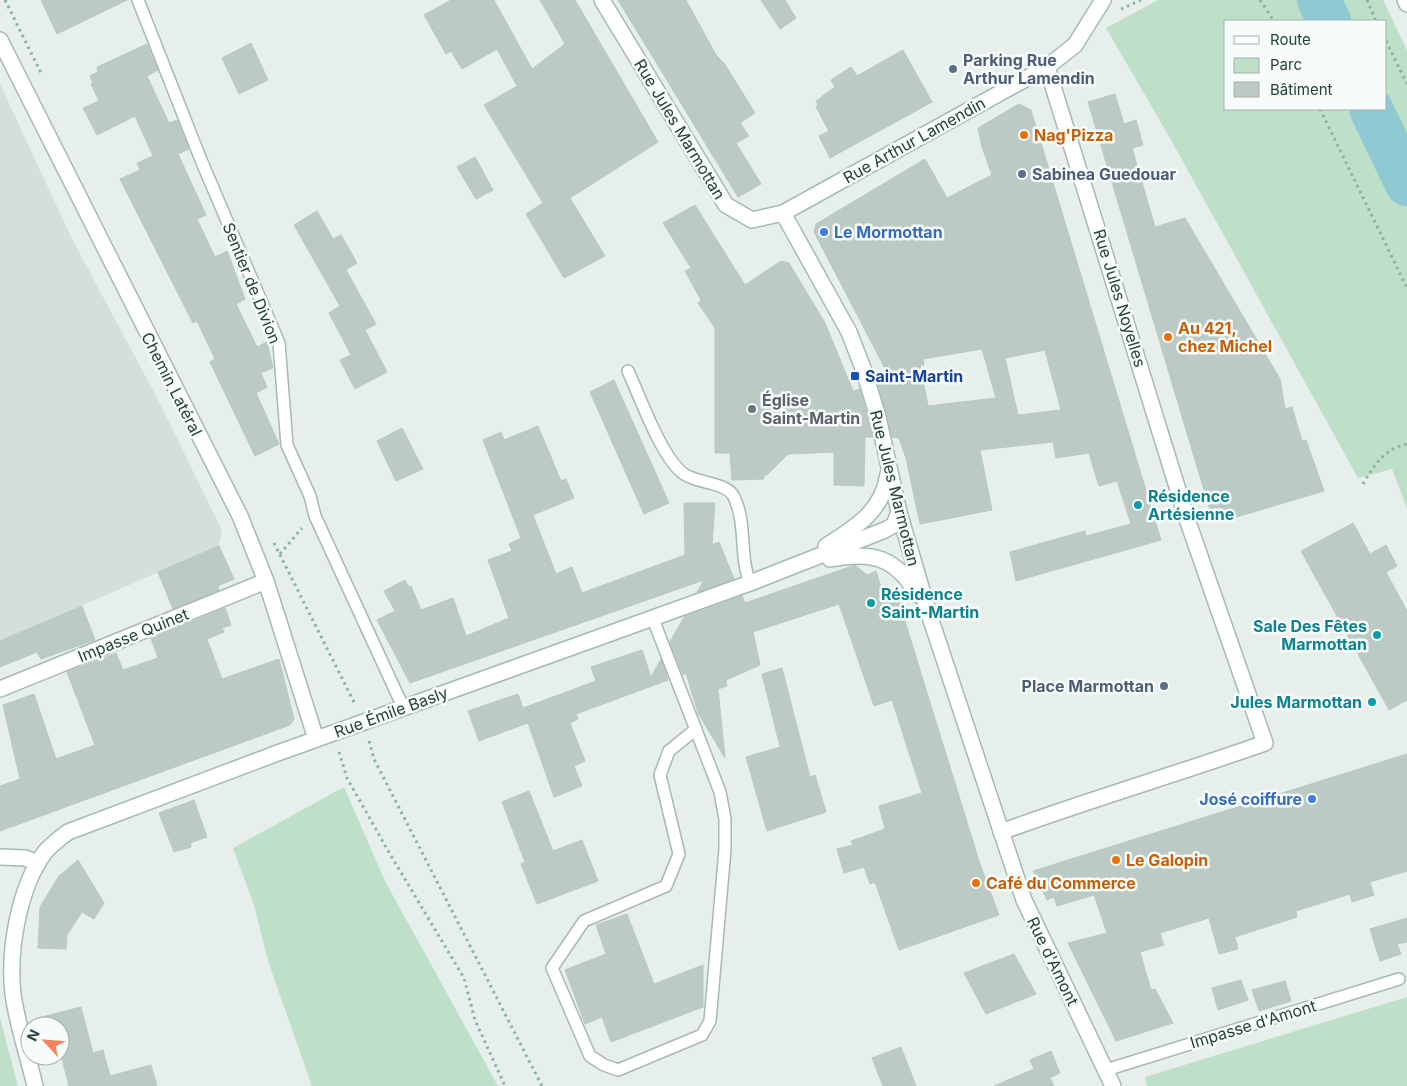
<svg xmlns="http://www.w3.org/2000/svg" width="1407" height="1086" font-family="Inter,sans-serif">
	<rect width="100%" height="100%" fill="#e6efeb"/>
	<path fill="#d4dfda" d="M 0,84 L 71,237 L 156,396 L 222,530 L 219,546 L 0,641 Z"/>
	<path fill="#bfe0c8" fill-rule="evenodd" d="M 1158,0 L 1383,0 L 1407,50 L 1407,509 L 1392,469 L 1358,478 L 1171,140 L 1106,28 ZM 1386,21 L 1386,109 L 1226,109 L 1226,21 Z
		M 344,787 L 385,881 L 498,1086 L 312,1086 L 269,964 L 254,905 L 233,848 Z
		M 1407,997 L 1407,1086 L 1147,1086 L 1145,1077 Z
		M 0,1018 L 18,1086 L 0,1086 Z"/>
	<g fill="none" stroke-linecap="round" stroke-linejoin="round">
		<path stroke="#8ec9d4" stroke-width="44" d="M 1319,0 L 1329,21
			M 1371,109 L 1407,184"/>
	</g>
	<path fill="#bbcac4" stroke="#b8c9c2" fill-rule="evenodd" d="M 41,0 L 127,0 L 57,34 Z
		M 451,0 L 494,0 L 532,69 L 565,44 L 540,0 L 575,0 L 658,142 L 570,198 L 605,256 L 564,278 L 526,214 L 543,203 L 484,105 L 517,86 L 497,49 L 462,69 L 451,51 L 446,54 L 424,15 Z
		M 618,0 L 686,0 L 716,55 L 724,63 L 755,113 L 740,123 L 749,136 L 736,143 L 761,184 L 738,197 Z
		M 761,0 L 785,0 L 796,18 L 780,29 Z
		M 251,43 L 268,80 L 239,94 L 222,58 Z
		M 147,44 L 158,70 L 147,76 L 169,123 L 177,120 L 189,149 L 178,154 L 206,215 L 197,219 L 215,257 L 227,251 L 245,299 L 236,304 L 257,347 L 267,342 L 273,368 L 261,373 L 267,387 L 256,393 L 279,444 L 255,456 L 210,362 L 215,359 L 197,321 L 193,323 L 120,179 L 140,170 L 137,163 L 153,156 L 135,116 L 97,135 L 83,108 L 99,101 L 91,84 L 93,83 L 90,76 L 98,72 L 97,67 Z
		M 903,50 L 932,102 L 830,158 L 819,136 L 829,131 L 816,107 L 818,105 L 816,101 L 835,87 L 831,80 L 851,67 L 857,76 Z
		M 1115,94 L 1124,124 L 1136,120 L 1143,145 L 1132,148 L 1155,227 L 1185,218 L 1280,379 L 1285,409 L 1292,407 L 1302,441 L 1306,440 L 1324,491 L 1220,522 L 1213,520 L 1088,102 Z
		M 1019,104 L 1031,110 L 1161,540 L 1016,581 L 1010,552 L 1085,531 L 1086,536 L 1131,524 L 1117,481 L 1099,486 L 1089,453 L 1056,458 L 1053,442 L 980,450 L 992,510 L 920,524 L 906,458 L 899,438 L 892,437 L 878,384 L 891,380 L 814,232 L 816,224 L 925,159 L 947,198 L 992,175 L 982,147 L 978,128 ZM 982,349 L 996,398 L 928,406 L 920,365 L 924,365 L 923,359 ZM 1045,350 L 1061,410 L 1018,415 L 1005,358 Z
		M 475,157 L 493,190 L 476,199 L 457,167 Z
		M 695,205 L 745,285 L 781,261 L 789,263 L 825,323 L 853,391 L 860,389 L 873,437 L 865,437 L 864,486 L 834,485 L 834,452 L 788,454 L 767,475 L 764,475 L 764,479 L 732,480 L 730,453 L 715,453 L 715,328 L 698,303 L 701,300 L 685,271 L 691,268 L 663,223 Z
		M 317,211 L 333,239 L 341,235 L 357,263 L 346,270 L 376,324 L 365,330 L 387,372 L 355,389 L 340,360 L 351,355 L 329,313 L 340,306 L 294,225 Z
		M 614,380 L 669,503 L 644,514 L 590,392 Z
		M 538,426 L 561,481 L 566,479 L 574,498 L 533,515 L 556,574 L 572,567 L 582,593 L 685,555 L 684,503 L 715,503 L 712,545 L 719,542 L 734,579 L 697,592 L 704,580 L 410,683 L 377,620 L 395,611 L 384,591 L 405,580 L 409,587 L 411,586 L 421,610 L 453,598 L 466,636 L 509,618 L 488,560 L 512,551 L 509,544 L 521,538 L 483,440 L 501,432 L 504,440 Z
		M 402,428 L 423,469 L 396,481 L 377,441 Z
		M 1353,523 L 1370,554 L 1386,545 L 1397,566 L 1386,572 L 1407,611 L 1407,700 L 1389,710 L 1301,551 Z
		M 219,546 L 234,579 L 218,586 L 219,590 L 173,609 L 158,572 Z
		M 855,565 L 867,575 L 876,571 L 881,587 L 895,589 L 980,864 L 999,915 L 899,950 L 875,882 L 870,884 L 864,867 L 844,873 L 837,849 L 853,845 L 851,841 L 885,829 L 879,806 L 922,793 L 892,700 L 874,706 L 839,604 L 753,632 L 760,665 L 726,680 L 727,686 L 718,689 L 725,758 L 698,713 L 686,673 L 683,675 L 670,642 L 684,617 L 742,596 L 745,603 Z
		M 82,606 L 95,640 L 41,659 L 37,652 L 0,667 L 0,641 Z
		M 225,608 L 231,625 L 222,628 L 224,632 L 207,639 L 222,679 L 279,659 L 294,719 L 290,725 L 0,831 L 0,786 L 20,779 L 3,705 L 34,694 L 56,759 L 95,745 L 67,672 L 116,653 L 123,670 L 158,658 L 151,638 Z
		M 642,650 L 651,677 L 661,659 L 668,680 L 576,714 L 578,719 L 570,723 L 585,761 L 574,766 L 582,786 L 554,797 L 528,723 L 479,741 L 468,711 L 518,694 L 523,708 L 596,681 L 591,667 Z
		M 782,668 L 810,777 L 815,775 L 826,812 L 767,831 L 746,757 L 780,747 L 762,674 Z
		M 1407,754 L 1407,871 L 1370,882 L 1374,895 L 1352,902 L 1350,894 L 1296,911 L 1297,917 L 1235,937 L 1238,949 L 1219,954 L 1209,918 L 1160,933 L 1164,945 L 1140,952 L 1151,990 L 1155,989 L 1173,1023 L 1116,1041 L 1068,943 L 1107,933 L 1094,895 L 1057,906 L 1054,897 L 1047,900 L 1033,871 Z
		M 529,791 L 553,851 L 582,840 L 598,881 L 537,904 L 521,864 L 525,862 L 502,802 Z
		M 194,800 L 207,837 L 190,843 L 191,847 L 174,852 L 159,813 Z
		M 78,860 L 104,903 L 94,919 L 82,912 L 67,935 L 66,949 L 38,948 L 40,907 L 59,876 Z
		M 627,914 L 654,984 L 703,965 L 703,1007 L 611,1042 L 602,1017 L 585,1024 L 565,970 L 606,954 L 596,925 Z
		M 1407,918 L 1407,942 L 1397,944 L 1401,954 L 1380,961 L 1370,929 Z
		M 1014,954 L 1036,994 L 986,1014 L 964,973 Z
		M 1241,980 L 1248,1000 L 1218,1010 L 1212,988 Z
		M 1285,981 L 1291,1001 L 1259,1011 L 1252,990 Z
		M 81,1007 L 93,1053 L 103,1050 L 110,1076 L 151,1065 L 157,1086 L 69,1086 L 62,1059 L 51,1062 L 49,1056 L 60,1056 L 60,1026 L 40,1026 L 38,1018 Z
		M 901,1047 L 916,1086 L 883,1086 L 872,1058 Z
		M 1051,1051 L 1060,1073 L 1050,1078 L 1054,1086 L 994,1086 L 1034,1069 L 1030,1060 Z"/>
	<g fill="none" stroke-linecap="round" stroke-linejoin="round">
		<defs>
			<path id="lane" d="M 138,0 L 201,160 L 279,343 L 287,445 L 310,496 L 315,516 L 403,707
				M 628,371 C 640,397 662,459 684,474 C 698,484 727,482 734,497 C 747,524 739,556 750,583
				M 653,619 L 720,792 L 725,819 L 725,849 L 710,1021 L 702,1035 L 618,1070 L 604,1065 L 590,1056 L 552,968 L 584,921 L 666,886 L 679,854 L 660,775 L 669,751 L 696,729
				M 1106,1070 L 1399,979"/>
			<path id="street" d="M 1405,0 L 1407,4
				M 0,40 L 240,516 L 266,581 L 316,739
				M 0,689 L 266,581
				M 1001,832 C 1088,800 1177,774 1265,743 L 1187,519 L 1047,67
				M 0,857 L 25,858 L 38,863"/>
			<path id="secondary" d="M 602,0 L 726,205 L 752,220 L 783,213 L 1047,67 L 1075,45 L 1103,0
				M 783,213 L 849,332 L 864,371 L 878,417 L 899,512 L 928,611 L 1024,900 L 1113,1086
				M 826,546 C 856,527 883,511 888,474
				M 830,559 C 871,551 895,556 918,595
				M 35,1086 C 28,1056 17,1024 13,994 C 8,950 19,887 45,852 C 52,844 60,838 68,832 L 275,754 L 750,583 L 885,530 L 894,525 L 899,512"/>
		</defs>
		<use href="#lane" stroke="#a8b8b2" stroke-width="14"/>
		<use href="#street" stroke="#a8b8b2" stroke-width="18"/>
		<use href="#secondary" stroke="#a4bbb3" stroke-width="18"/>
		<path stroke="#86b3a5" stroke-width="3" stroke-dasharray="2.5 4" stroke-linecap="butt" d="M 5,0 L 41,73
			M 1260,0 L 1274,21
			M 1367,0 L 1376,21
			M 1121,9 L 1141,0
			M 1386,41 L 1407,84
			M 1320,109 L 1407,288
			M 1363,484 C 1374,465 1384,449 1407,444
			M 274,543 L 355,704
			M 280,554 L 302,528
			M 369,741 L 374,759 L 542,1086
			M 339,752 L 347,778 L 387,849 L 464,978 L 475,1020 L 505,1086"/>
		<use href="#lane" stroke="#fff" stroke-width="11"/>
		<use href="#street" stroke="#fff" stroke-width="15"/>
		<use href="#secondary" stroke="#fff" stroke-width="15"/>
	</g>
	<g fill="#5c6f8a" stroke="#f7fbf9" stroke-width="2">
		<circle cx="953" cy="69" r="5"/>
		<circle cx="1022" cy="174" r="5"/>
		<circle cx="1164" cy="686" r="5"/>
	</g>
	<g fill="#e8710a" stroke="#f7fbf9" stroke-width="2">
		<circle cx="1024" cy="135" r="5"/>
		<circle cx="1168" cy="337" r="5"/>
		<circle cx="1116" cy="860" r="5"/>
		<circle cx="976" cy="883" r="5"/>
	</g>
	<g fill="#3f7fe0" stroke="#f7fbf9" stroke-width="2">
		<circle cx="824" cy="232" r="5"/>
		<circle cx="1312" cy="799" r="5"/>
	</g>
	<rect fill="#1a4fb4" stroke="#f7fbf9" stroke-width="2" x="850" y="371" width="10" height="10" rx="2.5"/>
	<circle fill="#6b7280" stroke="#f7fbf9" stroke-width="2" cx="752" cy="409" r="5"/>
	<g fill="#0f9aa8" stroke="#f7fbf9" stroke-width="2">
		<circle cx="1138" cy="505" r="5"/>
		<circle cx="871" cy="603" r="5"/>
		<circle cx="1377" cy="635" r="5"/>
		<circle cx="1372" cy="702" r="5"/>
	</g>
	<g text-anchor="middle" dominant-baseline="central" stroke-width="5" stroke-linejoin="round" paint-order="stroke">
		<g font-size="16" font-weight="bold" fill="#4e5e75" stroke="#f7fbf9" text-anchor="start">
			<text x="963" y="60">Parking Rue<tspan x="963" dy="18">Arthur Lamendin</tspan></text>
			<text x="1032" y="174">Sabinea Guedouar</text>
			<text x="1154" y="686" text-anchor="end">Place Marmottan</text>
		</g>
		<g font-size="16" fill="#24423a" stroke="#f7fbf9">
			<text transform="translate(680 129) rotate(59)">Rue Jules Marmottan</text>
			<text transform="translate(914 140) rotate(-29)">Rue Arthur Lamendin</text>
			<text transform="translate(252 283) rotate(68)">Sentier de Divion</text>
			<text transform="translate(1120 298) rotate(73)">Rue Jules Noyelles</text>
			<text transform="translate(172 384) rotate(63)">Chemin Latéral</text>
			<text transform="translate(895 488) rotate(76)">Rue Jules Marmottan</text>
			<text transform="translate(133 635) rotate(-22)">Impasse Quinet</text>
			<text transform="translate(391 712) rotate(-20)">Rue Émile Basly</text>
			<text transform="translate(1053 961) rotate(64)">Rue d'Amont</text>
			<text transform="translate(1253 1024) rotate(-17)">Impasse d'Amont</text>
		</g>
		<g font-size="16" font-weight="bold" fill="#c56008" stroke="#f7fbf9" text-anchor="start">
			<text x="1034" y="135">Nag'Pizza</text>
			<text x="1178" y="328">Au 421,<tspan x="1178" dy="18">chez Michel</tspan></text>
			<text x="1126" y="860">Le Galopin</text>
			<text x="986" y="883">Café du Commerce</text>
		</g>
		<g font-size="16" font-weight="bold" fill="#366cbe" stroke="#f7fbf9" text-anchor="start">
			<text x="834" y="232">Le Mormottan</text>
			<text x="1302" y="799" text-anchor="end">José coiffure</text>
		</g>
		<g font-size="16" font-weight="bold" fill="#164399" stroke="#f7fbf9" text-anchor="start">
			<text x="865" y="376">Saint-Martin</text>
		</g>
		<g font-size="16" font-weight="bold" fill="#5b616d" stroke="#f7fbf9" text-anchor="start">
			<text x="762" y="400">Église<tspan x="762" dy="18">Saint-Martin</tspan></text>
		</g>
		<g font-size="16" font-weight="bold" fill="#0d838f" stroke="#f7fbf9" text-anchor="start">
			<text x="1148" y="496">Résidence<tspan x="1148" dy="18">Artésienne</tspan></text>
			<text x="881" y="594">Résidence<tspan x="881" dy="18">Saint-Martin</tspan></text>
			<text x="1367" y="626" text-anchor="end">Sale Des Fêtes<tspan x="1367" dy="18">Marmottan</tspan></text>
			<text x="1362" y="702" text-anchor="end">Jules Marmottan</text>
		</g>
	</g>
	<rect x="1224" y="20" width="162" height="90" fill="#f7fbf9" stroke="#a3b1ad"/>
	<rect x="1234" y="36" width="25" height="8" fill="#ffffff" stroke="#a3b1ad"/>
	<text x="1270" y="45" font-size="15" fill="#24423a">Route</text>
	<rect x="1234" y="58" width="25" height="15" fill="#bfe0c8" stroke="#a3b1ad"/>
	<text x="1270" y="70" font-size="15" fill="#24423a">Parc</text>
	<rect x="1234" y="82" width="25" height="15" fill="#bbcac4" stroke="#a3b1ad"/>
	<text x="1270" y="95" font-size="15" fill="#24423a">Bâtiment</text>
	<g transform="translate(45 1041) rotate(296)"><circle r="24" fill="#f7fbf9" stroke="#a3b1ad"/>
	<path d="M0-4L9 19L0 12L-9 19Z" fill="#f4845f"/>
	<text y="-8" font-size="14" font-weight="bold" text-anchor="middle" fill="#24423a">N</text>
	</g>
</svg>
